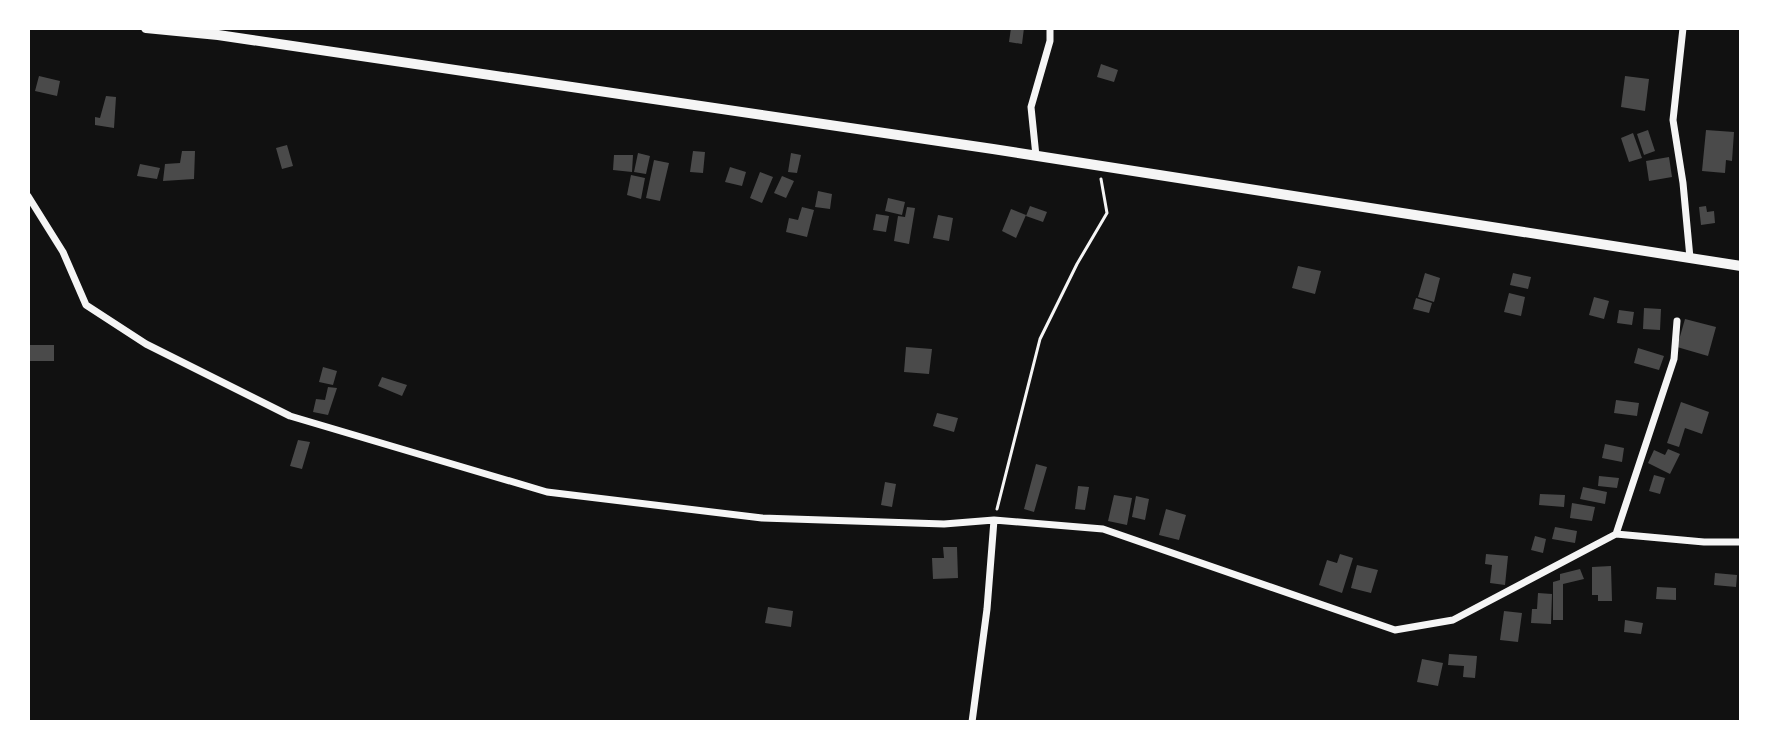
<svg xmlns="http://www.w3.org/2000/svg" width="1769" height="750" font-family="'Exo 2',sans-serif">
	<rect width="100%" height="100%" fill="#111"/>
	<path fill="#4a4a4a" d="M 1011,28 L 1024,28 L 1022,44 L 1009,42 Z
		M 1101,64 L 1118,70 L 1114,82 L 1097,77 Z
		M 39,76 L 60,81 L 57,96 L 35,91 Z
		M 1625,76 L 1649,79 L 1645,111 L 1621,107 Z
		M 106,96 L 116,97 L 114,128 L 95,125 L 95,117 L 100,118 Z
		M 1648,130 L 1655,151 L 1644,155 L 1637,134 Z
		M 1706,130 L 1734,132 L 1732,161 L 1726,160 L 1725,173 L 1702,171 Z
		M 1633,133 L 1642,158 L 1629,162 L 1621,138 Z
		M 287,145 L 293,166 L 282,169 L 276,148 Z
		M 182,151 L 195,151 L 194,179 L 163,181 L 165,164 L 180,163 Z
		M 693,151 L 705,152 L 703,173 L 690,172 Z
		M 638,153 L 650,156 L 646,174 L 634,172 Z
		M 791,153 L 801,155 L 797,173 L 788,172 Z
		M 614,155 L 633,155 L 632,172 L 613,170 Z
		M 1669,157 L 1672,177 L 1649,181 L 1646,161 Z
		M 654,160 L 669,163 L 660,201 L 646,198 Z
		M 140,164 L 160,168 L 157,179 L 137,176 Z
		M 730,167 L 746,172 L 742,186 L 725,182 Z
		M 760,172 L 773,177 L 762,203 L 750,198 Z
		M 631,175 L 645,178 L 641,199 L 627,195 Z
		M 782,176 L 794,181 L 786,198 L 774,193 Z
		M 818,191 L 832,194 L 830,209 L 815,207 Z
		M 888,198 L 905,202 L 902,215 L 885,211 Z
		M 1030,206 L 1047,212 L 1043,222 L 1026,216 Z
		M 1706,206 L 1707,212 L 1714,211 L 1715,223 L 1701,225 L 1699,207 Z
		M 802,207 L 814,210 L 807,237 L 786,232 L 789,218 L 798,220 Z
		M 907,207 L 915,208 L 909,244 L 894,241 L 898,216 L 905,217 Z
		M 1011,209 L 1026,215 L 1016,238 L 1002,231 Z
		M 876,214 L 889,216 L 886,232 L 873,230 Z
		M 938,215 L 953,218 L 949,241 L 933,238 Z
		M 1298,266 L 1321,271 L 1315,294 L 1292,288 Z
		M 1425,273 L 1440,278 L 1434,302 L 1418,297 Z
		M 1513,273 L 1531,277 L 1528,289 L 1510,285 Z
		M 1509,293 L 1525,297 L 1521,316 L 1504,312 Z
		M 1594,297 L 1609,301 L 1604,319 L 1589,315 Z
		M 1416,298 L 1432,303 L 1429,313 L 1413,309 Z
		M 1644,308 L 1661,309 L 1660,330 L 1643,329 Z
		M 1619,310 L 1634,312 L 1632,325 L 1617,323 Z
		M 1685,319 L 1716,327 L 1708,356 L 1677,347 Z
		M 29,345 L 54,345 L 54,361 L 29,361 Z
		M 906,347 L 932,349 L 929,374 L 904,372 Z
		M 1638,348 L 1664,356 L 1659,370 L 1634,363 Z
		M 323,367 L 337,371 L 333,385 L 319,382 Z
		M 382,377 L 407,385 L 402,396 L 378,386 Z
		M 328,387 L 337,388 L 328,415 L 313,412 L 316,399 L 325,400 Z
		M 1616,400 L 1639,403 L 1637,416 L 1614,413 Z
		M 1681,402 L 1709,412 L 1702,434 L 1685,428 L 1679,447 L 1667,443 Z
		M 937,413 L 958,418 L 954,432 L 933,426 Z
		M 298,440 L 310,442 L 302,469 L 290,466 Z
		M 1605,444 L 1624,448 L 1622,462 L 1602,458 Z
		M 1668,449 L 1680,454 L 1670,474 L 1648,463 L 1654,450 L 1665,455 Z
		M 1036,464 L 1047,467 L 1034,512 L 1024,509 Z
		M 1654,475 L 1665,478 L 1660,494 L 1649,491 Z
		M 1599,476 L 1619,478 L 1617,488 L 1598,486 Z
		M 885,482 L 896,484 L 892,507 L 881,505 Z
		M 1078,486 L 1089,487 L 1085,510 L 1075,509 Z
		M 1583,487 L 1607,492 L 1605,504 L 1580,499 Z
		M 1540,494 L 1565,495 L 1564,507 L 1539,505 Z
		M 1114,495 L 1132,498 L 1127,525 L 1108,521 Z
		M 1136,496 L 1149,499 L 1145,520 L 1132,517 Z
		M 1572,503 L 1595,507 L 1592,521 L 1570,518 Z
		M 1166,509 L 1186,515 L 1179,540 L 1159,535 Z
		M 1555,527 L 1577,531 L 1575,543 L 1552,539 Z
		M 1535,536 L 1546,539 L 1543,553 L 1531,550 Z
		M 943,547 L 957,547 L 958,578 L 933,579 L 932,558 L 944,558 Z
		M 1340,554 L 1353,558 L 1342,593 L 1319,585 L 1327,560 L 1337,563 Z
		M 1486,554 L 1508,556 L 1505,585 L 1490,583 L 1492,565 L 1485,564 Z
		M 1357,565 L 1378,570 L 1371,593 L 1351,588 Z
		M 1611,566 L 1612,601 L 1598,601 L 1598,595 L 1592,595 L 1592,567 Z
		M 1580,569 L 1584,579 L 1563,584 L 1563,620 L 1553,620 L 1553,582 L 1560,580 L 1560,574 Z
		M 1715,573 L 1737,575 L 1736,587 L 1714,585 Z
		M 1657,587 L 1676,588 L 1676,600 L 1656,599 Z
		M 1538,593 L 1552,594 L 1551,624 L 1531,623 L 1532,609 L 1537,609 Z
		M 768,607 L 793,611 L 791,627 L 765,623 Z
		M 1504,611 L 1522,613 L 1518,642 L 1500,640 Z
		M 1625,620 L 1643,623 L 1641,634 L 1624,632 Z
		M 1449,654 L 1477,656 L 1475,678 L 1463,677 L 1464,666 L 1448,665 Z
		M 1422,659 L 1443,663 L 1438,686 L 1417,682 Z"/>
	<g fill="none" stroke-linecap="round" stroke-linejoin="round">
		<path stroke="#f5f5f5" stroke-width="3" d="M 997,509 L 1040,339 L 1077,264 L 1107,213 L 1101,179"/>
		<path stroke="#f5f5f5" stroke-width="7" d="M 1683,28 L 1673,120 L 1683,183 L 1690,258
			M 1036,156 L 1031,107 L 1050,41 L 1050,28
			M 28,196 L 63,252 L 86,305 L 146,344 L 290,416 L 547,492 L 762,518 L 944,524 L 994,520 L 1103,529 L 1395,630 L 1453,620 L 1616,534 L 1704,542 L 1741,542
			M 1616,534 L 1674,359 L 1677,321
			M 972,722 L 987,609 L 994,520"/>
		<path stroke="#f5f5f5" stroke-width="10" d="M 146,28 L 218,35 L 993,149 L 1741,266"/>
	</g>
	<rect width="1769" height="750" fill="none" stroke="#ffffff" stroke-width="60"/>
</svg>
